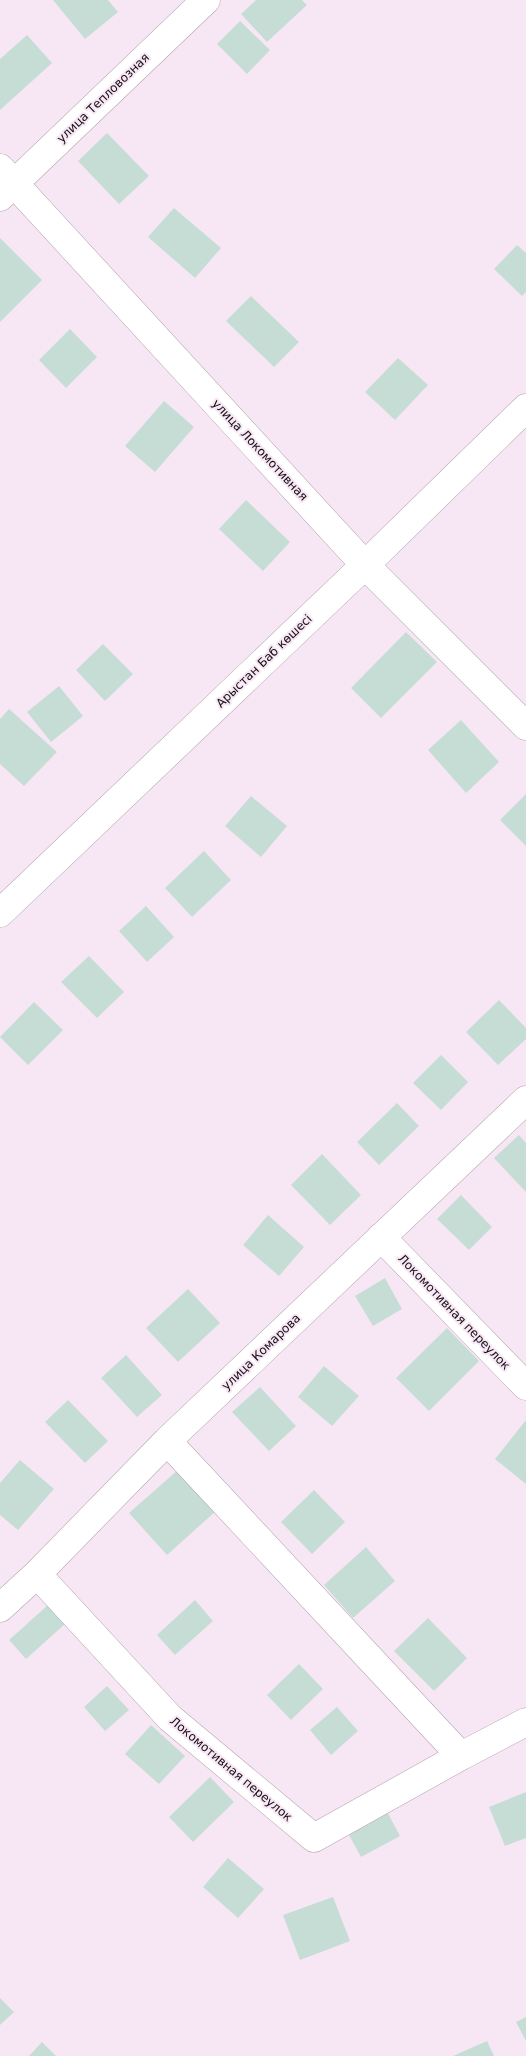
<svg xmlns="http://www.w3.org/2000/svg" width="526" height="2056" font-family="'DejaVu Sans',sans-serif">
	<rect width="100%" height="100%" fill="#f7e7f4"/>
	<path fill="#c6ddd6" d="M 53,0 L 108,0 L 118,12 L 85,39 Z
		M 256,0 L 302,0 L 307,5 L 267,42 L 241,14 Z
		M 240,21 L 270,50 L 247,74 L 217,44 Z
		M 27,35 L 52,63 L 0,110 L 0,59 Z
		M 107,133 L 149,176 L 119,204 L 78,161 Z
		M 174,208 L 221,248 L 195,278 L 148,237 Z
		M 0,238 L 42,280 L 0,322 Z
		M 517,245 L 526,253 L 526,292 L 522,296 L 494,269 Z
		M 251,296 L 299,342 L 274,367 L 226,321 Z
		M 70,329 L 97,357 L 66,388 L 39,360 Z
		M 398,358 L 428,385 L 395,420 L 365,392 Z
		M 164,401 L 194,427 L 155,472 L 125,446 Z
		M 246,500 L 290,542 L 263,571 L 219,529 Z
		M 406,632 L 437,662 L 381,718 L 351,688 Z
		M 103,644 L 133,674 L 105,701 L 76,670 Z
		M 59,686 L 83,716 L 51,742 L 27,712 Z
		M 9,709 L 57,752 L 24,786 L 0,764 L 0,719 Z
		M 461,720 L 499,762 L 466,793 L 428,750 Z
		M 526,794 L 526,846 L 500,820 Z
		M 251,796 L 287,826 L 261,857 L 225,826 Z
		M 204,851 L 231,880 L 192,917 L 165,888 Z
		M 146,906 L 174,937 L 147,962 L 119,931 Z
		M 89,956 L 124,992 L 97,1018 L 61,982 Z
		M 499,1000 L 526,1028 L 526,1039 L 498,1065 L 466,1032 Z
		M 34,1002 L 63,1030 L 28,1065 L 0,1037 Z
		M 441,1055 L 468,1082 L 441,1110 L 413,1083 Z
		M 397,1103 L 419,1126 L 379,1165 L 357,1142 Z
		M 519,1135 L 526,1143 L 526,1192 L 494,1158 Z
		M 322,1154 L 361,1195 L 330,1225 L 291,1185 Z
		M 461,1195 L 492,1227 L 469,1250 L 437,1219 Z
		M 268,1215 L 304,1247 L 279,1276 L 243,1245 Z
		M 385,1278 L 402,1309 L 373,1326 L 355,1296 Z
		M 188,1289 L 220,1323 L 178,1362 L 146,1328 Z
		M 447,1328 L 479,1361 L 429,1411 L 396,1378 Z
		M 126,1355 L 162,1395 L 137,1417 L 101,1378 Z
		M 324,1366 L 359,1396 L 332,1426 L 298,1397 Z
		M 260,1387 L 296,1426 L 269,1451 L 232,1412 Z
		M 68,1400 L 108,1441 L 85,1463 L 45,1422 Z
		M 526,1420 L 526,1484 L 495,1459 Z
		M 20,1460 L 54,1489 L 18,1530 L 0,1515 L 0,1483 Z
		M 179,1469 L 216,1511 L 167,1555 L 129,1513 Z
		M 314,1490 L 345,1522 L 312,1554 L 281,1522 Z
		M 366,1547 L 395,1581 L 353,1618 L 324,1585 Z
		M 195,1600 L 213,1621 L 175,1655 L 157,1635 Z
		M 48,1605 L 65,1624 L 26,1659 L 9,1640 Z
		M 428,1618 L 467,1658 L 434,1691 L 394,1651 Z
		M 299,1664 L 323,1689 L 291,1720 L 267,1695 Z
		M 107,1686 L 129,1710 L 105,1731 L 84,1707 Z
		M 337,1707 L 358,1731 L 331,1755 L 310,1730 Z
		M 151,1725 L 185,1756 L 159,1784 L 125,1754 Z
		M 210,1777 L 234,1802 L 193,1842 L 169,1817 Z
		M 526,1792 L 526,1838 L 505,1846 L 489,1807 Z
		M 383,1804 L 400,1836 L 361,1857 L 344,1826 Z
		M 228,1858 L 264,1889 L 238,1918 L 203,1887 Z
		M 333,1897 L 350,1941 L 300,1960 L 283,1915 Z
		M 0,1998 L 14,2012 L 0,2025 Z
		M 526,2017 L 526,2041 L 516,2022 Z
		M 487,2041 L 494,2056 L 453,2056 Z
		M 42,2042 L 56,2056 L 29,2056 Z"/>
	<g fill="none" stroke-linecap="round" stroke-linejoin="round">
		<defs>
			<path id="minor" d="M 0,168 L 365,565 L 526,726
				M 0,197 L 206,0
				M 0,913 L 365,565 L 526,408
				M 381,1237 L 526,1386
				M 167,1441 L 461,1756 L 526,1722
				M 37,1574 L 170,1718 L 314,1838 L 461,1756
				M 0,1608 L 37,1574 L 167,1441 L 526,1100"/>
		</defs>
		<use href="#minor" stroke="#b3a3b0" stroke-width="29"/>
		<use href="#minor" stroke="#fff" stroke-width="28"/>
	</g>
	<g text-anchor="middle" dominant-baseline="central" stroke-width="4" stroke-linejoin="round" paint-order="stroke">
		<g font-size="12" fill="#120d11" stroke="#f7e7f4">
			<text transform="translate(103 98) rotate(-44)">улица Тепловозная</text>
			<text transform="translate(260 450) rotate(47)">улица Локомотивная</text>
			<text transform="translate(264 661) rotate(-44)">Арыстан Баб көшесі</text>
			<text transform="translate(454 1312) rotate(46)">Локомотивная переулок</text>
			<text transform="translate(261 1352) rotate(-44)">улица Комарова</text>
			<text transform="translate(231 1769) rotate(40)">Локомотивная переулок</text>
		</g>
	</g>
</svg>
